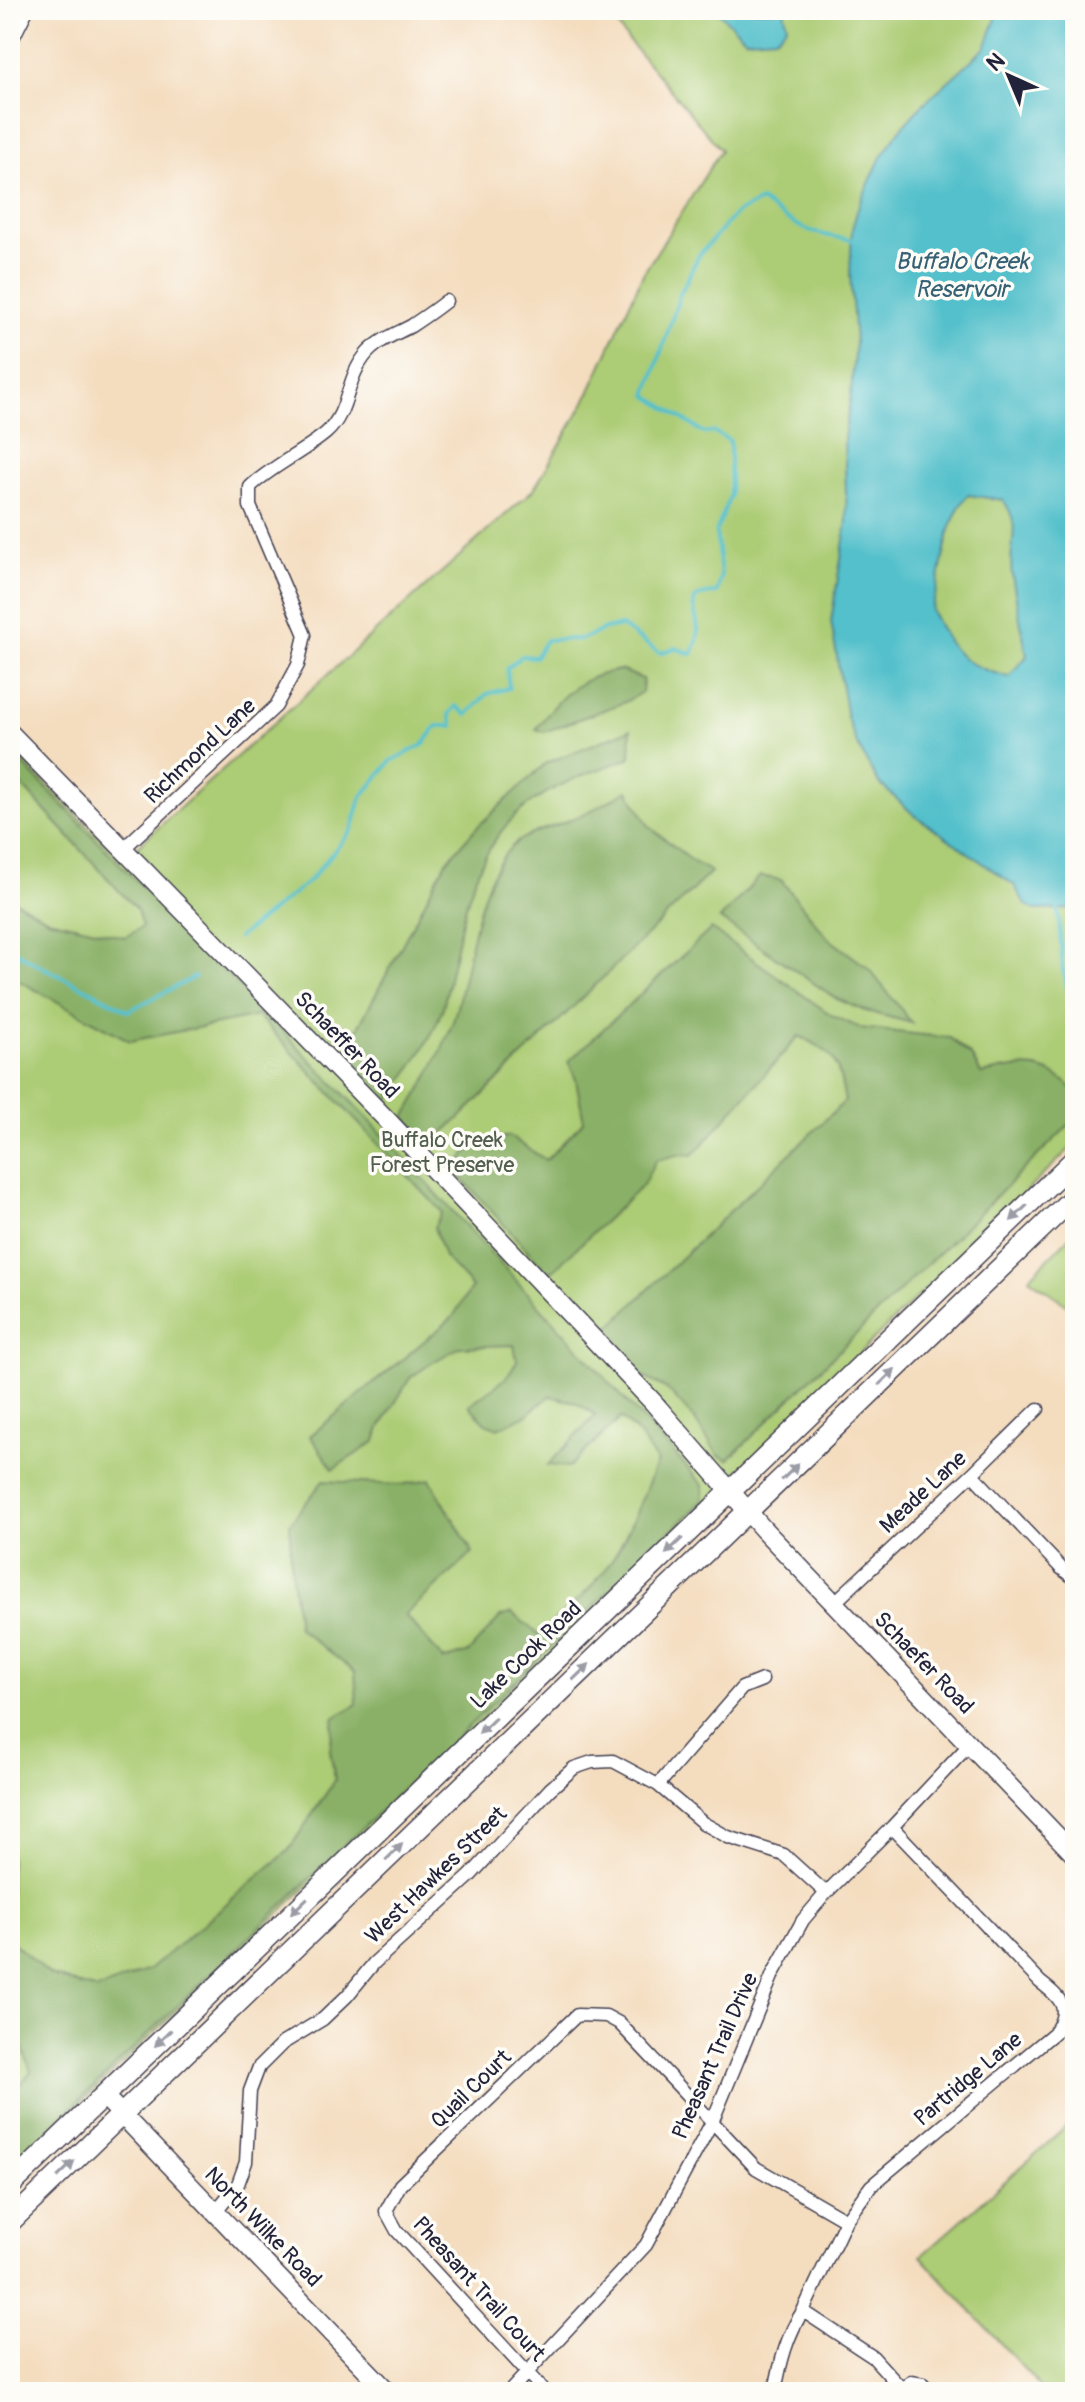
<svg xmlns="http://www.w3.org/2000/svg" width="1085" height="2402" font-family="Pangolin,sans-serif">
	<rect width="100%" height="100%" fill="#fdfcf7"/>
	<filter id="ink" filterUnits="userSpaceOnUse"><feTurbulence type="fractalNoise" baseFrequency=".0125" numOctaves="2"/><feDisplacementMap in="SourceGraphic" scale="16" xChannelSelector="R" yChannelSelector="G"/><feConvolveMatrix kernelMatrix="1 2 1 2 8 2 1 2 1" color-interpolation-filters="sRGB"/></filter>
	<filter id="wash" filterUnits="userSpaceOnUse"><feTurbulence type="fractalNoise" baseFrequency=".006" numOctaves="4" result="noise"/><feDisplacementMap in="SourceGraphic" scale="32" xChannelSelector="R" yChannelSelector="G"/><feGaussianBlur stdDeviation="1.8" result="paint"/><feColorMatrix in="noise" values="0 0 0 0 0 0 0 0 0 0 0 0 0 0 0 0 0 1.4 0 .05"/><feComposite in="paint" operator="in"/></filter>
	<g filter="url(#wash)">
		<rect width="100%" height="100%" fill="#f4ddbf"/>
		<path fill="#accc74" stroke="#677758" stroke-width="2" d="M 608,10 L 1075,10 L 1075,1144 L 552,1652 L 10,2171 L 10,747 L 122,860 L 534,489 L 585,402 L 643,274 L 721,150 L 624,35 Z
			M 1075,1231 L 1075,1310 L 1029,1278 Z
			M 1075,2119 L 1075,2392 L 1045,2392 L 921,2256 Z"/>
		<path fill="#89b066" stroke="#566950" stroke-width="2" d="M 620,670 L 643,679 L 642,692 L 625,702 L 544,732 L 536,729 C 562,696 576,677 620,670 Z
			M 631,729 L 630,758 C 594,771 556,783 525,807 C 476,847 465,906 452,965 C 448,980 447,998 441,1013 C 428,1046 408,1073 387,1102 L 343,1056 L 446,862 L 475,829 L 546,763 Z
			M 10,751 L 373,1124 L 703,1485 L 704,1500 L 10,2167 L 10,2098 L 31,2071 L 19,2038 L 10,2028 L 10,1940 L 50,1975 L 97,1990 L 149,1970 L 288,1851 L 335,1780 L 330,1750 L 334,1718 L 357,1704 L 355,1672 L 298,1628 L 291,1566 L 290,1523 L 323,1481 L 400,1485 L 430,1479 L 473,1553 L 405,1615 L 444,1660 L 469,1652 L 500,1617 L 512,1613 L 539,1635 C 558,1617 581,1600 598,1579 C 626,1545 640,1502 657,1462 L 640,1436 L 621,1418 L 569,1467 L 548,1465 L 596,1415 L 575,1402 L 550,1396 L 525,1416 L 498,1428 L 485,1423 L 469,1405 L 505,1379 L 517,1361 L 514,1345 L 460,1347 L 433,1362 L 410,1378 L 380,1428 L 376,1441 L 333,1469 L 310,1436 L 452,1318 L 472,1287 L 444,1257 L 434,1227 L 442,1212 L 258,1016 L 130,1041 L 10,976 L 10,898 L 48,919 L 125,937 L 142,927 L 137,910 L 10,773 Z
			M 628,790 L 649,826 L 692,861 L 711,872 L 432,1145 L 405,1117 C 423,1087 440,1057 452,1024 C 470,973 473,877 517,842 C 529,833 548,828 562,823 C 586,814 606,803 628,790 Z
			M 760,876 L 781,880 L 828,938 L 868,968 L 912,1023 L 865,1011 L 837,999 L 720,919 Z
			M 711,929 L 831,1015 L 860,1028 L 950,1038 L 971,1056 L 981,1074 C 1021,1066 1044,1059 1075,1091 L 1075,1119 L 728,1460 L 718,1455 L 694,1419 L 667,1389 L 642,1376 L 601,1335 L 845,1101 C 837,1062 838,1054 799,1036 L 693,1155 L 681,1154 L 656,1160 L 643,1185 L 549,1274 L 454,1170 L 472,1146 L 509,1136 L 546,1160 L 584,1121 L 576,1080 L 569,1061 Z"/>
		<path fill="#53c0cb" stroke="#3a7183" stroke-width="2" fill-rule="evenodd" d="M 716,10 L 784,10 L 787,26 L 777,37 L 746,39 Z
			M 999,10 L 1075,10 L 1075,909 L 1035,910 L 1025,904 L 1014,885 L 913,814 L 878,782 L 857,744 L 847,718 L 831,621 L 847,521 L 844,438 L 851,394 L 855,342 L 850,275 L 852,229 L 859,205 L 881,157 L 899,131 L 920,107 L 985,48 ZM 968,495 L 1003,500 C 1024,528 1007,545 1012,574 C 1016,601 1022,629 1027,656 L 1009,677 C 960,664 953,654 931,610 C 943,576 944,520 968,495 Z"/>
		<g fill="none" stroke-linecap="round" stroke-linejoin="round">
			<path stroke="#53c0cb" stroke-width="4" d="M 1058,909 L 1063,971 L 1075,1013
				M 238,938 L 309,881 L 352,830 L 361,798 L 391,761 L 423,745 L 437,726 L 453,726 L 449,714 L 456,706 L 467,715 L 487,694 L 509,688 L 507,668 L 522,656 L 535,657 L 546,640 L 582,639 L 605,629 L 621,626 L 660,653 L 675,648 L 692,654 C 694,648 698,641 698,635 C 699,611 679,594 717,593 L 721,576 L 716,532 L 730,496 L 730,441 L 714,432 L 704,433 L 647,395 L 680,294 L 699,255 L 736,213 L 761,201 C 795,227 810,234 852,240
				M 10,948 C 47,973 90,988 128,1011 L 195,977"/>
		</g>
	</g>
	<g filter="url(#ink)">
		<g fill="none" stroke-linecap="round" stroke-linejoin="round">
			<defs>
				<path id="street" d="M 10,44 L 27,10
					M 123,849 L 276,706 L 298,665 L 305,635 L 250,506 L 250,487 C 272,466 302,453 326,433 C 349,413 346,380 364,357 C 376,341 394,335 411,326 C 423,318 435,310 446,301
					M 972,1474 L 1061,1568 L 1075,1579
					M 834,1603 L 972,1474 L 1038,1409
					M 658,1785 L 742,1688 L 762,1680
					M 215,2212 L 238,2184 L 246,2162 L 250,2091 L 259,2067 L 283,2043 L 323,2019 L 347,1996 L 374,1963 L 470,1876 L 550,1789 L 574,1768 L 592,1762 L 613,1761 L 658,1785 L 703,1823 L 728,1837 L 784,1855 L 826,1893
					M 803,2311 L 873,2357 L 900,2387
					M 509,2392 L 646,2245 L 713,2120 L 773,1974 L 803,1920 L 826,1893 L 892,1827 L 970,1744
					M 545,2392 L 397,2231 L 386,2211 L 400,2185 L 577,2015 L 606,2016 L 619,2023 L 756,2168 L 846,2220
					M 775,2392 C 780,2363 787,2335 803,2311 L 846,2220 L 871,2186 L 1054,2033 C 1072,2009 1061,1998 1040,1982 L 892,1827
					M 897,2392 L 911,2382 L 923,2384 L 930,2392"/>
				<path id="secondary" d="M 10,733 L 387,1120 L 653,1402 L 763,1529 L 1075,1855
					M 104,2096 L 388,2392"/>
				<path id="primary" d="M 10,2186 L 1075,1159
					M 10,2222 L 1075,1196"/>
			</defs>
			<use href="#street" stroke="#423e4f" stroke-width="15"/>
			<use href="#secondary" stroke="#423e4f" stroke-width="21"/>
			<use href="#primary" stroke="#423e4f" stroke-width="23"/>
			<use href="#street" stroke="#fff" stroke-width="12"/>
			<use href="#secondary" stroke="#fff" stroke-width="18"/>
			<use href="#primary" stroke="#fff" stroke-width="20"/>
		</g>
		<defs><path id="oneway-solid" d="M-6-.8H1V-3.2L6.5 0L1 3.2V.8H-6Z" transform="scale(2)"/></defs>
		<g fill="#9c9ca7">
			<use href="#oneway-solid" transform="translate(1019 1213) rotate(136)"/>
			<use href="#oneway-solid" transform="translate(887 1377) rotate(-45)"/>
			<use href="#oneway-solid" transform="translate(790 1472) rotate(-44)"/>
			<use href="#oneway-solid" transform="translate(674 1546) rotate(136)"/>
			<use href="#oneway-solid" transform="translate(581 1672) rotate(-44)"/>
			<use href="#oneway-solid" transform="translate(487 1726) rotate(136)"/>
			<use href="#oneway-solid" transform="translate(394 1852) rotate(-44)"/>
			<use href="#oneway-solid" transform="translate(299 1906) rotate(136)"/>
			<use href="#oneway-solid" transform="translate(163 2038) rotate(135)"/>
			<use href="#oneway-solid" transform="translate(66 2169) rotate(-44)"/>
		</g>
	</g>
	<g text-anchor="middle" dominant-baseline="central" stroke-width="7" stroke-linejoin="round" paint-order="stroke">
		<g font-size="22" fill="#22223b" stroke="#fdfcf7">
			<text transform="translate(200 751) rotate(-43)">Richmond Lane</text>
			<text transform="translate(347 1045) rotate(46)">Schaeffer Road</text>
			<text transform="translate(923 1492) rotate(-43)">Meade Lane</text>
			<text transform="translate(526 1655) rotate(-44)">Lake Cook Road</text>
			<text transform="translate(924 1663) rotate(46)">Schaefer Road</text>
			<text transform="translate(436 1875) rotate(-44)">West Hawkes Street</text>
			<text transform="translate(715 2056) rotate(-66)">Pheasant Trail Drive</text>
			<text transform="translate(968 2079) rotate(-40)">Partridge Lane</text>
			<text transform="translate(471 2089) rotate(-44)">Quail Court</text>
			<text transform="translate(263 2227) rotate(46)">North Wilke Road</text>
			<text transform="translate(479 2289) rotate(48)">Pheasant Trail Court</text>
		</g>
		<g font-size="22" fill="#525e4f" stroke="#fdfcf7">
			<text x="442" y="1140">Buffalo Creek<tspan x="442" dy="25">Forest Preserve</tspan></text>
		</g>
		<g font-size="24" font-style="italic" fill="#366175" stroke="#fdfcf7">
			<text x="962" y="261">Buffalo Creek<tspan x="962" dy="28">Reservoir</tspan></text>
		</g>
	</g>
	<rect width="1085" height="2402" fill="none" stroke="#fdfcf7" stroke-width="40"/>
	<g transform="translate(1009 76) rotate(316)" stroke="#fdfcf7" stroke-width="6" paint-order="stroke">
	<path d="M0-6L14 30L0 20L-14 30Z" fill="#22223b"/>
	<text y="-12" font-size="22" font-weight="bold" text-anchor="middle" fill="#22223b">N</text>
	</g>
</svg>
